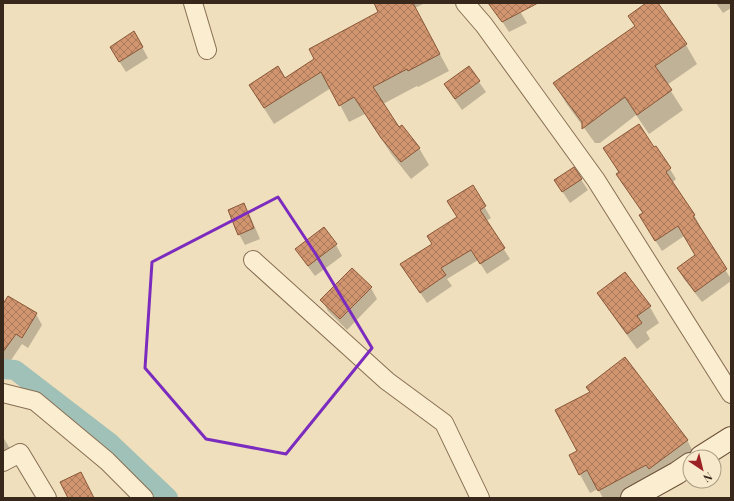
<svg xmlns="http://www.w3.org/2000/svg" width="734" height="501" font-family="'Playfair Display',serif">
	<defs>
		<pattern id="building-cross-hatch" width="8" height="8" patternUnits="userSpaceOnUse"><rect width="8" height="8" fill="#d1966f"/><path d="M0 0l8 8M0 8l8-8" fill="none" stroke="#aa7a5a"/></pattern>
	</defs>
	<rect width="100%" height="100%" fill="#f0dfbc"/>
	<path fill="#0003" d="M 375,3 L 425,3 L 415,8 L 449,71 L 418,87 L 417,86 L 383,104 L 399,128 L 419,148 L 429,165 L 411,179 L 392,155 L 365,114 L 349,122 L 331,88 L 274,124 L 260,102 L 285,80 L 316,60 L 379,13 Z
		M 490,3 L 515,3 L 527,23 L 509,32 Z
		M 648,3 L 657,3 L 686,45 L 697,64 L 667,85 L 683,110 L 649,134 L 636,115 L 600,143 L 595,143 L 566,103 L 554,83 L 635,27 L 629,16 Z
		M 716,3 L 731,3 L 731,8 L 723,13 Z
		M 142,47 L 148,58 L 126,72 L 117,58 Z
		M 469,67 L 479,82 L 486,92 L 462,110 L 452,96 L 445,85 Z
		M 656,148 L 670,169 L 676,179 L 672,183 L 694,215 L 700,226 L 699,227 L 731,279 L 731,281 L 702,302 L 684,279 L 678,268 L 696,255 L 684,236 L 662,251 L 646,226 L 644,213 L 604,149 L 654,149 Z
		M 574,169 L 588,190 L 570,203 L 562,191 Z
		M 472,186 L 491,218 L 486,221 L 510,259 L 487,274 L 478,260 L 447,279 L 452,286 L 427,303 L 402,265 L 433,244 L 458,218 Z
		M 244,205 L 250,216 L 260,239 L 245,245 L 239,234 Z
		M 324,228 L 336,245 L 342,256 L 315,276 L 303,260 L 297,249 Z
		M 625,274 L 650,307 L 659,323 L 646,332 L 650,339 L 637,349 L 608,309 L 599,293 Z
		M 371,288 L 377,299 L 347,330 L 328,311 L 322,300 Z
		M 3,306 L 36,314 L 42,325 L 28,348 L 22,344 L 3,372 Z
		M 3,437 L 15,457 L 3,465 Z
		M 687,440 L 696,457 L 630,498 L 603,498 L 598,489 L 590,493 L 570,456 Z"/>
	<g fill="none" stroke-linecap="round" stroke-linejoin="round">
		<path stroke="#a0c1b7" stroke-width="20" d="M 3,369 L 15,370 L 110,443 L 168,498"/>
	</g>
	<path fill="url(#building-cross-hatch)" stroke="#895739" d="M 374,3 L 413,3 L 440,54 L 408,71 L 407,69 L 373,87 L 399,127 L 402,125 L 420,148 L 401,162 L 381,138 L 354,97 L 339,106 L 321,72 L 264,108 L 249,85 L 278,66 L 285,78 L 314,59 L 309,49 L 378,12 Z
		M 488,3 L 538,3 L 502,22 Z
		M 646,3 L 658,3 L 687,44 L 655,66 L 672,90 L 637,115 L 625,97 L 582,129 L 582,122 L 553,83 L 635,26 L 628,16 Z
		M 134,31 L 143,47 L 119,62 L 110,47 Z
		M 469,66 L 480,81 L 455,99 L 444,84 Z
		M 639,124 L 654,147 L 656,146 L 671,168 L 666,172 L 695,215 L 693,216 L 727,269 L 695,292 L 677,268 L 695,255 L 678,226 L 655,241 L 639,215 L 643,213 L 616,174 L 619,172 L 603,148 Z
		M 574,167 L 582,179 L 562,192 L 554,180 Z
		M 473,185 L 486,206 L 480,210 L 505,248 L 480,264 L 471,250 L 441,268 L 446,275 L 420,293 L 400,264 L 432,244 L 427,236 L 457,217 L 447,201 Z
		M 244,203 L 254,228 L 238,235 L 228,210 Z
		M 324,227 L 337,244 L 308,266 L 295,249 Z
		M 352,268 L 372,287 L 340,319 L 320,300 Z
		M 625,272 L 651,306 L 637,316 L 642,323 L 627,334 L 597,293 Z
		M 8,296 L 37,313 L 22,338 L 16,334 L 3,352 L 3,304 Z
		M 625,357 L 688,440 L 649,469 L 646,465 L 598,491 L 587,470 L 579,475 L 569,455 L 577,451 L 555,410 L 590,392 L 586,387 Z
		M 81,472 L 94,498 L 68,498 L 60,482 Z"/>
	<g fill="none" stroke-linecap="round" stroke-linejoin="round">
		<defs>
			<path id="minor" d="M 193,3 L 207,50
				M 465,3 L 484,25 L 596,180 L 731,394
				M 253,260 L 387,381 L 444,423 L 480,498
				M 3,393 L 35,401 L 107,461 L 144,498
				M 3,462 L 20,453 L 47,498"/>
			<path id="secondary" d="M 701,457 L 731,438
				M 632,498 L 677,473 L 690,464"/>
		</defs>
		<use href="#minor" stroke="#886f55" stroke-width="20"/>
		<use href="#secondary" stroke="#6a5038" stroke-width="24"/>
		<use href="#minor" stroke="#fbedcf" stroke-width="18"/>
		<use href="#secondary" stroke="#fbedcf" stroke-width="22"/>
	</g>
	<path fill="none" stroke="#7b2cbf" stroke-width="3" stroke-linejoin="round" d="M 278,197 L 315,253 L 372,348 L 286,454 L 206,439 L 145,368 L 152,262 Z"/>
	<rect width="734" height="501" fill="none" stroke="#37281b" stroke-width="8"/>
	<g transform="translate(702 469) rotate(145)"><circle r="19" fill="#f7eacc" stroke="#aa9c85"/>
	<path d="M0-3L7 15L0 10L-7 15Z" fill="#9b2125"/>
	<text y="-6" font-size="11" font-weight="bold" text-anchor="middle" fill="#37281b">N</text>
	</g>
</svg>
